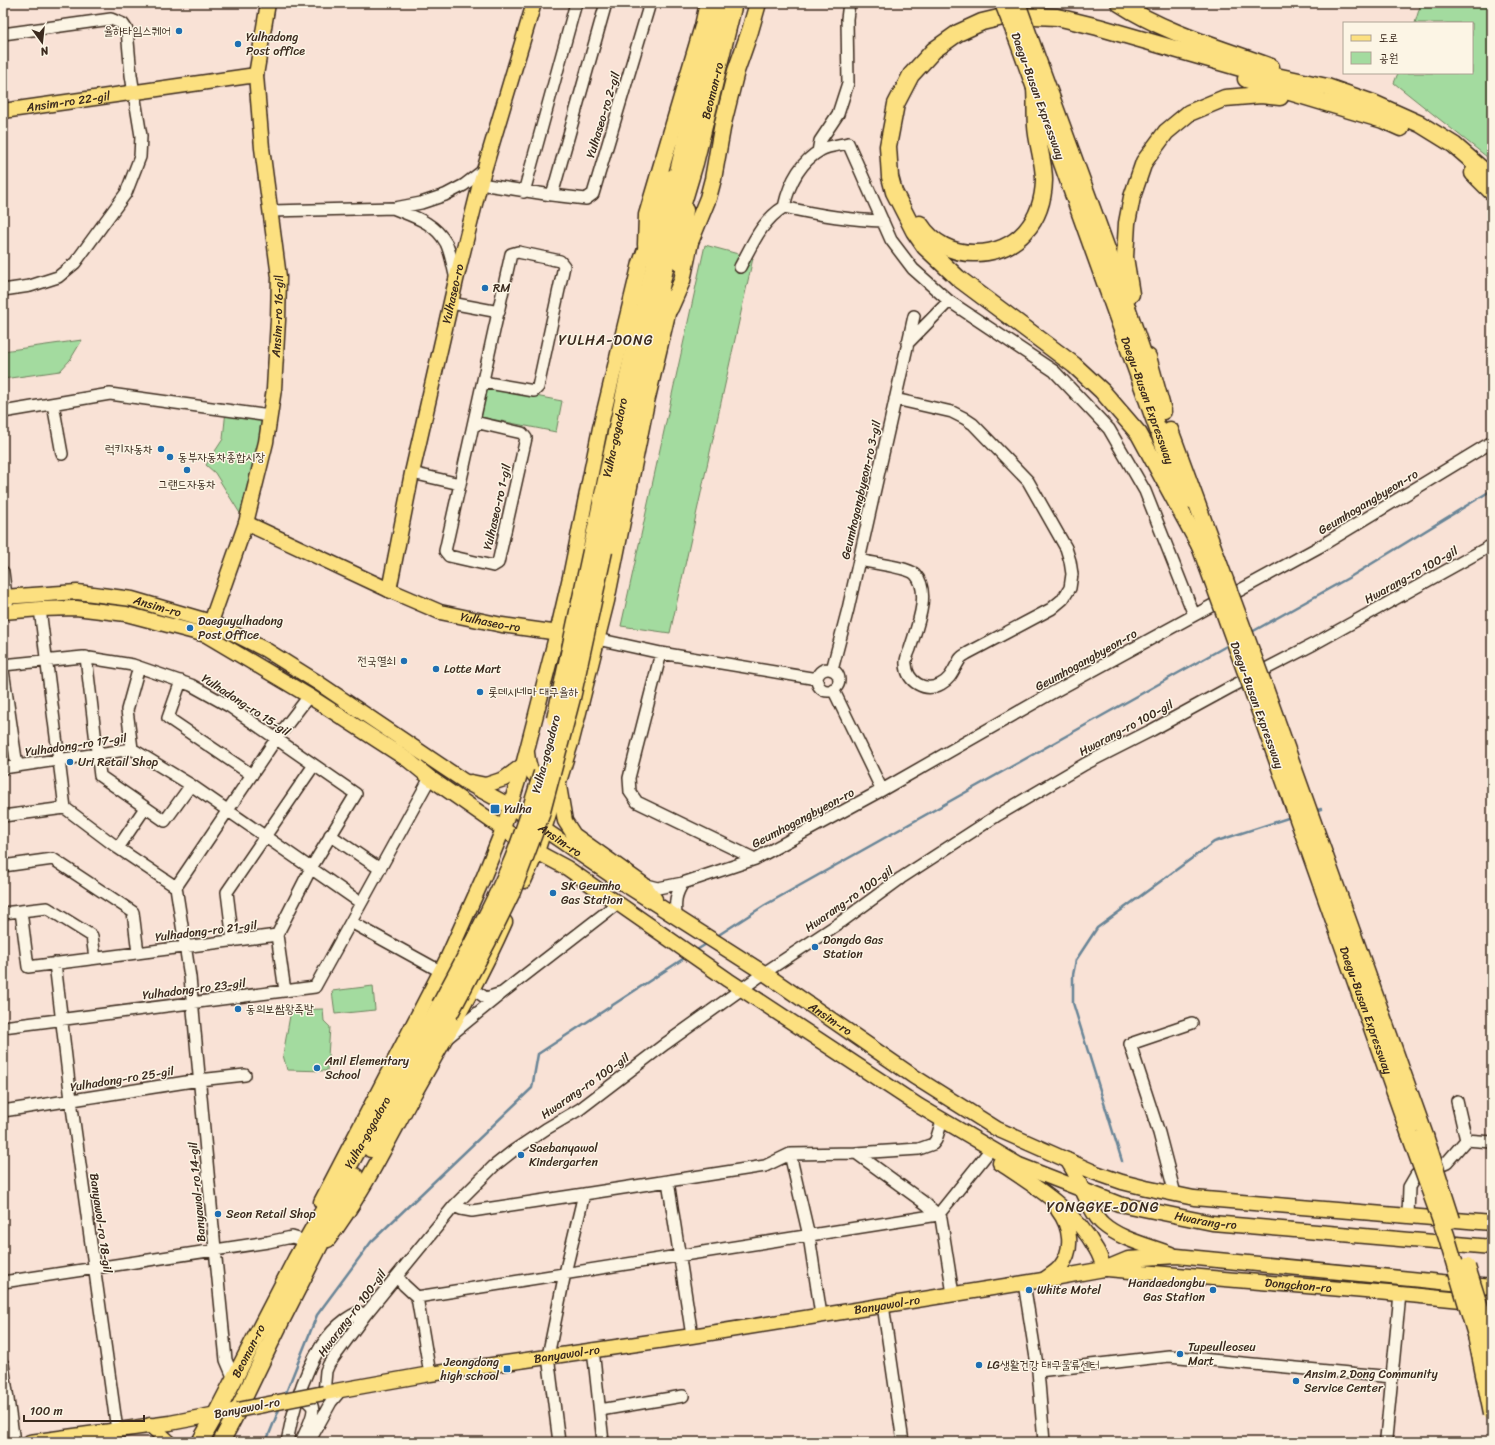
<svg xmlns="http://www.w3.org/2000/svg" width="1495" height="1445" font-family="Sriracha,'Poor Story',sans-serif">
	<rect width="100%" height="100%" fill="#f9e2d6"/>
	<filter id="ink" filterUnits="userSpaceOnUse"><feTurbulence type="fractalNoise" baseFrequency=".025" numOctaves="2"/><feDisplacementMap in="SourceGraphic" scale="8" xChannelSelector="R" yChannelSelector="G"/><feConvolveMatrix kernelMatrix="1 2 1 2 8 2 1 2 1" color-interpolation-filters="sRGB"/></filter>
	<g filter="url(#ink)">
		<path fill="#a3db9f" stroke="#6f825e" d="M 1421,3 L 1492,3 L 1492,161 L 1394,83 L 1398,73 L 1472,73 L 1472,23 L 1415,23 Z
			M 705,245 L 753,258 L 670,633 L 621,626 Z
			M 82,340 L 70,360 L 60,371 L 3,379 L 3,351 Z
			M 487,387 L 562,401 L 556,432 L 481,417 Z
			M 226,410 L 270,416 L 246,523 L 215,473 L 206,465 L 223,439 Z
			M 373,986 L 375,1010 L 335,1014 L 332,991 Z
			M 323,1009 L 324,1021 L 330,1027 L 327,1071 L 287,1070 L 283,1055 L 291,1010 Z"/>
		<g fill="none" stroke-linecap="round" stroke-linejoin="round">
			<path stroke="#698597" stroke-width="2.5" d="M 1250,633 L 1350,577 L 1492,490
				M 1314,811 L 1321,809
				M 717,936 L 765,905 L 1230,644
				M 695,951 L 708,943
				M 1122,1161 L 1073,1003 L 1073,975 L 1076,960 L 1097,928 L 1214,842 L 1291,817
				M 285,1395 L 317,1315 L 371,1242 L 532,1088 L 538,1054 L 686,957
				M 266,1442 L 280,1407"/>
			<defs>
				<path id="minor" d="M 3,34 L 111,19 L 123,24 L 127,30 L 131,75 L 141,136 L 140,157 L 126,193 L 75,263 L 58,277 L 30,286 L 3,290
					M 818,152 L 820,141 L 838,114 L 848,83 L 847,19 L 849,3
					M 480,184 L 552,195 L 586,199 L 593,194 L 650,3
					M 524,192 L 576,3
					M 552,195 L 606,3
					M 784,207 C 818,215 848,220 883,221
					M 395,209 C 415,217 435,223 446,243 C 451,253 453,268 456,279
					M 271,211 L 395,208 L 421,203 L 445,195 L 464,185 L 485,169
					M 740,267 C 752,245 762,220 784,207 C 789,184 800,162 821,150 C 828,146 840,145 848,143 L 891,240 L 913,269 L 949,301
					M 451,303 L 499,312
					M 907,344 L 949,301 L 1054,371 L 1109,429 L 1145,491 L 1194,615
					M 53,404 L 62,454
					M 3,412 L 110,394 L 270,416
					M 412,473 L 460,484 L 445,551 L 449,556 L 493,566 L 498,563 L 526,438 L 522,433 L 479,423 L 473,427
					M 460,484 L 511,254 L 518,252 L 560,261 L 564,266 L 538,387 L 534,391 L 483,382
					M 859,560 C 871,563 907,567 915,574 C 932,592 916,629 910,649 C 908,654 905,660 906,664 C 907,682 925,693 941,684 C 951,679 953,670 959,661 C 960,657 965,655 968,653 L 1051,609 L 1063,599 L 1070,588 L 1072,574 L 1070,561 L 1066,548 L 1028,481 L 973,424 L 964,418 L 952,412 L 895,399
					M 3,572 L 8,612
					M 40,609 L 65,808
					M 597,639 L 661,653 L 817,679
					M 661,653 L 629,778 L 630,792 L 637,802 L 755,859
					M 86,657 L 100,776 L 165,821 L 191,785
					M 3,665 L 83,657 L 133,665 L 191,685 L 229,706 L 356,794 L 311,868 L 277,935 L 285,991
					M817 680a11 11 0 1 1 22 0a11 11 0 1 1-22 0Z
					M 3,670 L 17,766
					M 832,670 L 848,609 L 914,316
					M 181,681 L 168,718 L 252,775
					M 833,689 L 882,790
					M 132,749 L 127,710 L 139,667
					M 3,768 L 132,749 L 191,785 L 361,903
					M 3,816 L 65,808 L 118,848 L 176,887 L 190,977 L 215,1249 L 226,1360 L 234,1379
					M 330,835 L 380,869
					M 118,848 L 145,808
					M 3,866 L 53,859 L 133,912 L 138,953
					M 683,883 L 755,859 L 882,790 L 1050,694 L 1319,547 L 1492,442
					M 643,884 L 658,888 L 683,883 C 675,895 675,902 676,917
					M 176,887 L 276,739 L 309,696
					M 21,911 L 28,967 L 277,935
					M 3,913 L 47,908 L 92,936 L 95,958
					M 351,922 L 440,971
					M 233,941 L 227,892 L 314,765
					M 55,963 L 71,1100 L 117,1430
					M 502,993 L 618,903
					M 3,1027 L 315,987 L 430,778
					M 447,1038 L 502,993 L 486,998 L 477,992 L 474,986
					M 1457,1101 L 1466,1140
					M 3,1111 L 199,1080 L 245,1075
					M 856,1153 L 926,1204 L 941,1218 L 953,1294
					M 790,1154 L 809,1236 L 821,1315
					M 668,1181 L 692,1336
					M 1175,1194 L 1159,1133 L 1130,1044 L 1192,1023
					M 454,1206 L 461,1209 L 472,1211 L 584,1194
					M 1408,1216 L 1409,1187 L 1416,1175 L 1447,1162 L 1466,1140 L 1492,1142
					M 397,1276 L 404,1285 L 417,1297 L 430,1374
					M 3,1282 L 268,1242 L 292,1237 L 302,1240
					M 1024,1283 L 1038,1371 L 1044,1442
					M 417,1297 L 938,1215 L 987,1154
					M 883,1305 L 903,1442
					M 593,1349 L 603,1442
					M 3,1364 L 14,1442
					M 1038,1371 L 1169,1356 L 1392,1377
					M 324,1393 L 326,1371 L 329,1364 L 365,1315 L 454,1206 L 494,1166 L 513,1151 L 546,1129 L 580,1109 L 665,1044 L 764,973 L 841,922 L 901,878 L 998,815 L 1085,764 L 1152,730 L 1229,688 L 1314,644 L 1492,545
					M 600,1410 L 683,1396
					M 1386,1438 L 1400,1294
					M 287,1442 C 295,1398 315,1330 359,1312 L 365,1315
					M 301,1442 C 304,1434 316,1414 312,1406 C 310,1403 305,1400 303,1397
					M 309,1442 L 331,1402 L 341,1390
					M 559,1442 L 548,1356 L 565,1273 L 584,1194 L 765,1166 L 790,1154 L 856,1153 L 919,1149 L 933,1144 L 936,1140 L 940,1127"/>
				<g id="major">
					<path id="s1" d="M 3,111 L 256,75"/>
					<path d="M 679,263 L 686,210"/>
					<path id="s2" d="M 246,523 L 389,590 L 412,473 L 456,280 L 480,184 L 534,3"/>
					<path id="s3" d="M 389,590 L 440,612 L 502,625 L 566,634"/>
					<path id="s4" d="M 3,597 L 77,592 L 132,599 L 211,622 L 266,650 L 317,682 L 440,765 L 464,781 L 510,806 L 615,878 L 764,973 L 913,1076 L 997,1129 L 1096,1173 L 1122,1182 L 1146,1188 L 1194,1198 L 1492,1223"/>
					<path id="s5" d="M 3,612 L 40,609 L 76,608 L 126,614 L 206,635 L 309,696 L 408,760 L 430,778 L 503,829 L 537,852 L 567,868 L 728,980 L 919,1106 L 1019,1165 L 1119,1204 L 1212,1223 L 1492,1247"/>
					<path id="s6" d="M 211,622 L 246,523 L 266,442 L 274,389 L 278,320 L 279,277 L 262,148 L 256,75 L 268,3"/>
					<path d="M 527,753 C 530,778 536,780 559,786 L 565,821 L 574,835 L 643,884 L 655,899"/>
					<path d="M 471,782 L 486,785 L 504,779 L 523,765"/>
					<path d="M 524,881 L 537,852 L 572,740 L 607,601 L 647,402 L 672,297"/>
					<path d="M 1067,1160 C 1070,1165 1074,1170 1076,1176 C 1083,1190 1091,1214 1103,1224 C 1121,1240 1151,1246 1173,1255"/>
					<path d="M 1000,1163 C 1036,1187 1075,1210 1096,1249 C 1100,1255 1102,1262 1104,1269"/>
					<path d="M 321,1202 L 446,961 L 484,876 L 503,829 L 523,765 L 557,633 L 570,577 L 600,428 L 640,263 L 671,177"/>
					<path d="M 328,1240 C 362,1195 387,1143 414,1094 C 446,1037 479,981 505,922"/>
					<path id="s7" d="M 1107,1269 L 1400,1294 L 1492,1303"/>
					<path d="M 1045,1279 C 1050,1275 1056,1272 1060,1267 C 1074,1250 1071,1227 1058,1210"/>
					<path id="s8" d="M 324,1393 L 430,1374 L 692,1336 L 1043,1280 L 1104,1269 L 1128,1259 L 1177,1256 L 1492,1287"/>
					<path d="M 150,1425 L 169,1442"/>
					<path d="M 30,1442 L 170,1423 L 238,1410"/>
				</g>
				<g id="highway">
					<path d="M 1119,3 C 1165,33 1220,48 1271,67"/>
					<path d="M 1030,39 L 1108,252 L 1148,368"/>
					<path id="s9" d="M 1018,41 L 1184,502"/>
					<path d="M 1246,79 L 1383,120 L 1401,128"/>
					<path d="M 1473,173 L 1492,192"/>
					<path d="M 920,224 C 932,243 953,254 976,253 C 1018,252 1043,221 1044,180 C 1044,161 1037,144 1036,126 C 1035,114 1036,101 1035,89"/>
					<path d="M 646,245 L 647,215 L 703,26 L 708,3"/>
					<path d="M 1131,294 L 1125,257 L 1127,223 L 1132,197 L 1144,162 L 1166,132 L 1189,113 L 1225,98 L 1261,95 L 1280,97"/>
					<path d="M 670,308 L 682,281 L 690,242 L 708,198 L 713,179 L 723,123 L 736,71 L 750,31 L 758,3"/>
					<path d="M 1148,357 L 1163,411"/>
					<path d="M 1170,430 L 1225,580"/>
					<path d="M 1198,541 L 1215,587"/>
					<path d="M 1202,550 L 1139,434 L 1102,391 L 1074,365 L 958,278 L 925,247 L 914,231 L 894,192 L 890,177 L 888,146 L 896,104 L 911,75 L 934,50 L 958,33 L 982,22 L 1011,15 L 1057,17 L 1098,27 L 1248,70 L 1327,87 L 1373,103 L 1420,124 L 1454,145 L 1492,178"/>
					<path id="s10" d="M 591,551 L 637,334 L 675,184 L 695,100 L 721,3"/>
					<path id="s11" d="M 604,551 L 669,250 L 695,163 L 734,3"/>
					<path d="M 1263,683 L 1425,1136"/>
					<path id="s12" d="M 1252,689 L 1410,1135"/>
					<path d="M 371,1149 L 449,1015"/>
					<path id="s13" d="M 200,1442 L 216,1414 L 296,1259 L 440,1005"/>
					<path d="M 221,1442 L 238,1410 L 280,1323 L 355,1176"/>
				</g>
			</defs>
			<use href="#minor" stroke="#3b2a1e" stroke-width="14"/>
			<use href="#major" stroke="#3b2a1e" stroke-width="17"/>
			<use href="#highway" stroke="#3b2a1e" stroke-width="19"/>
			<use href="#minor" stroke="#fcf5e5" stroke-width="11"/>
			<use href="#major" stroke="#fce080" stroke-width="14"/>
			<use href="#highway" stroke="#fce080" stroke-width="16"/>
			<defs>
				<path id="major-bridge" d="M 238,1410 L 324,1393"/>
				<path id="highway-bridge" d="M 1003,3 L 1018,41
					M 1017,3 L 1030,39
					M 1225,580 L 1263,683
					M 1215,587 L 1252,689
					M 555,719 L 591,551
					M 440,1005 C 464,959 490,913 510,866 C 523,836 532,804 542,773
					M 449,1015 L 488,941 L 512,892 L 541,815 L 572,698 L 604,551
					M 1410,1135 L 1446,1235 L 1476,1335 L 1492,1414
					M 1425,1136 L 1452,1220
					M 1467,1267 L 1484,1321 L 1490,1350"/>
			</defs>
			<use href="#major-bridge" stroke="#3b2a1e" stroke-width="17" stroke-linecap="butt"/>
			<use href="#highway-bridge" stroke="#3b2a1e" stroke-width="19" stroke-linecap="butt"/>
			<use href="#major-bridge" stroke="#fce080" stroke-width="14"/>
			<use href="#highway-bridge" stroke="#fce080" stroke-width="16"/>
		</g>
	</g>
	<g fill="#1f6fb2" stroke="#fcf5e5" stroke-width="1.5">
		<circle cx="179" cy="31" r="4"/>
		<circle cx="238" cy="44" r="4"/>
		<circle cx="485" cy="288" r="4"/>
		<circle cx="161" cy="449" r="4"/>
		<circle cx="170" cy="457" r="4"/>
		<circle cx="187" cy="470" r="4"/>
		<circle cx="190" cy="628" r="4"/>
		<circle cx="404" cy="661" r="4"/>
		<circle cx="436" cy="669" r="4"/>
		<circle cx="480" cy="692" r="4"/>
		<circle cx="70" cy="762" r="4"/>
		<rect x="490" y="804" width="10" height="10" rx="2"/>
		<circle cx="553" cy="893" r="4"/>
		<circle cx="815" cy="947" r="4"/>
		<circle cx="238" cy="1009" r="4"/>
		<circle cx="317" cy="1068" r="4"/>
		<circle cx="521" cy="1155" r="4"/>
		<circle cx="218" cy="1214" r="4"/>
		<circle cx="1029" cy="1290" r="4"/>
		<circle cx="1213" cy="1290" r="4"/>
		<circle cx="1180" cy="1354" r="4"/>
		<circle cx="979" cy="1365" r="4"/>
		<rect x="503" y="1365" width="8" height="8" rx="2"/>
		<circle cx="1296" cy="1381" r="4"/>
	</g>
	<g text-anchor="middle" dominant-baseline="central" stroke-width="3" stroke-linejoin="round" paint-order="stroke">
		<g font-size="12" fill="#3b2a1e" stroke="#fcf5e5" text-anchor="start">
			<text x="171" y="31" text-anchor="end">율하타임스퀘어</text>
			<text x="246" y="37">Yulhadong<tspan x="246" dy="14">Post office</tspan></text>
			<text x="493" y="288">RM</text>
			<text x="153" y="449" text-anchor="end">럭키자동차</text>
			<text x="178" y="457">동부자동차종합시장</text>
			<text x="187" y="484" text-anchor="middle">그랜드자동차</text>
			<text x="198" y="621">Daeguyulhadong<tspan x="198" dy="14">Post Office</tspan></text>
			<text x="396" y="661" text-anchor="end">전국열쇠</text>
			<text x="444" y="669">Lotte Mart</text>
			<text x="488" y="692">롯데시네마 대구율하</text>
			<text x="78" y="762">Uri Retail Shop</text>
			<text x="504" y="809">Yulha</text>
			<text x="561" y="886">SK Geumho<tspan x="561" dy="14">Gas Station</tspan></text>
			<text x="823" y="940">Dongdo Gas<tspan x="823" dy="14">Station</tspan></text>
			<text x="246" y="1009">동의보쌈왕족발</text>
			<text x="325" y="1061">Anil Elementary<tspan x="325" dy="14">School</tspan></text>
			<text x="529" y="1148">Saebanyawol<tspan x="529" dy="14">Kindergarten</tspan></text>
			<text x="226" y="1214">Seon Retail Shop</text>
			<text x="1205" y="1283" text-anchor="end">Handaedongbu<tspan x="1205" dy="14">Gas Station</tspan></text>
			<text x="1037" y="1290">White Motel</text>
			<text x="1188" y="1347">Tupeulleoseu<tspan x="1188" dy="14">Mart</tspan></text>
			<text x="499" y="1362" text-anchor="end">Jeongdong<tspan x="499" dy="14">high school</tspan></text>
			<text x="987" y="1365">LG생활건강 대구물류센터</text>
			<text x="1304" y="1374">Ansim 2 Dong Community<tspan x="1304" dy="14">Service Center</tspan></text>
		</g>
		<g font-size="12" fill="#3b2a1e" stroke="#fcf5e5">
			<text stroke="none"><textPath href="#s11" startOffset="473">Beoman-ro</textPath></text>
			<text transform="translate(1038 96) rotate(70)">Daegu-Busan Expressway</text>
			<text stroke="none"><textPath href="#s1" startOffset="66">Ansim-ro 22-gil</textPath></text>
			<text transform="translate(603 115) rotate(-73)">Yulhaseo-ro 2-gil</text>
			<text stroke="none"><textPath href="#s2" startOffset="461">Yulhaseo-ro</textPath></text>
			<text stroke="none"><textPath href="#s6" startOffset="315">Ansim-ro 16-gil</textPath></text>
			<text stroke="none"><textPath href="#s9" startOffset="382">Daegu-Busan Expressway</textPath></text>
			<text stroke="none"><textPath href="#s10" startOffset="116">Yulha-gogadoro</textPath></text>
			<text transform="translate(861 490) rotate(-77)">Geumhogangbyeon-ro 3-gil</text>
			<text transform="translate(1368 502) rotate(-31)">Geumhogangbyeon-ro</text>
			<text transform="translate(497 507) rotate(-77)">Yulhaseo-ro 1-gil</text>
			<text transform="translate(1411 575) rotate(-29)">Hwarang-ro 100-gil</text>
			<text stroke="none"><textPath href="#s4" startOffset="156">Ansim-ro</textPath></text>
			<text stroke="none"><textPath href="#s3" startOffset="107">Yulhaseo-ro</textPath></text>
			<text transform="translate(1086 660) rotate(-29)">Geumhogangbyeon-ro</text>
			<text transform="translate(246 705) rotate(33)">Yulhadong-ro 15-gil</text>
			<text transform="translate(1257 705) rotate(70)">Daegu-Busan Expressway</text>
			<text transform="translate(1126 728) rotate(-28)">Hwarang-ro 100-gil</text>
			<text transform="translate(76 745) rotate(-8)">Yulhadong-ro 17-gil</text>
			<text transform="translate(546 754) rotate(-75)">Yulha-gogadoro</text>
			<text transform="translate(803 818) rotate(-28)">Geumhogangbyeon-ro</text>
			<text stroke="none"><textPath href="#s4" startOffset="624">Ansim-ro</textPath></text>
			<text transform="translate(849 899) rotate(-35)">Hwarang-ro 100-gil</text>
			<text transform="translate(206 931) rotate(-7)">Yulhadong-ro 21-gil</text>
			<text transform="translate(194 989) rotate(-7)">Yulhadong-ro 23-gil</text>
			<text stroke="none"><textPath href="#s12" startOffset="341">Daegu-Busan Expressway</textPath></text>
			<text stroke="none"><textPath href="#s4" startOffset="948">Ansim-ro</textPath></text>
			<text transform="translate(122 1079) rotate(-9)">Yulhadong-ro 25-gil</text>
			<text transform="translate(585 1086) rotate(-35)">Hwarang-ro 100-gil</text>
			<text stroke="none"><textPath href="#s13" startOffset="352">Yulha-gogadoro</textPath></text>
			<text transform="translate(197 1192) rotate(-95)">Banyawol-ro 14-gil</text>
			<text stroke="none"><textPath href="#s5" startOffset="1373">Hwarang-ro</textPath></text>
			<text transform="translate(101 1223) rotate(82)">Banyawol-ro 18-gil</text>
			<text stroke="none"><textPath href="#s7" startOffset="192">Dongchon-ro</textPath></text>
			<text stroke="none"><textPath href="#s8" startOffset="570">Banyawol-ro</textPath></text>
			<text transform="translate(352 1313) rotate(-53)">Hwarang-ro 100-gil</text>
			<text stroke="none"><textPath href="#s13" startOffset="103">Beoman-ro</textPath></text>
			<text stroke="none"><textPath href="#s8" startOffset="246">Banyawol-ro</textPath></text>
			<text transform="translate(247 1408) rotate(-11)">Banyawol-ro</text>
		</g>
		<g font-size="14" letter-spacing="1" fill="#3b2a1e" stroke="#fcf5e5">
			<text x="606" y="340">YULHA-DONG</text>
			<text x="1103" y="1207">YONGGYE-DONG</text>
		</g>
	</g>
	<rect width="1495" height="1445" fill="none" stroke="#fcf5e5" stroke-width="16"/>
	<rect x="8" y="8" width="1479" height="1429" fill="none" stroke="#3b2a1e" stroke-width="1.5" filter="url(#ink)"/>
	<rect x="1343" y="22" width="130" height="52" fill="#fcf5e5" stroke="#afa495"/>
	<rect x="1351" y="35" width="20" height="6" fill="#fce080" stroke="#afa495"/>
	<text x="1379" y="42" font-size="12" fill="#3b2a1e">도로</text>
	<rect x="1351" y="52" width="20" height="12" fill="#a3db9f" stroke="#afa495"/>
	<text x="1379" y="62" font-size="12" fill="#3b2a1e">공원</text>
	<g transform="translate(42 42) rotate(165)" stroke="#fcf5e5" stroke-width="3" paint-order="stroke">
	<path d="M0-3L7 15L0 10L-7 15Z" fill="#3b2a1e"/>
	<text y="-6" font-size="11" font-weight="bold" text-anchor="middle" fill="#3b2a1e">N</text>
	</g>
	<path d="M24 1415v6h120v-6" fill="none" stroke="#3b2a1e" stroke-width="2"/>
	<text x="30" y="1415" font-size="12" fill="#3b2a1e" stroke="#fcf5e5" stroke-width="3" paint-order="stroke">100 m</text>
</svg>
